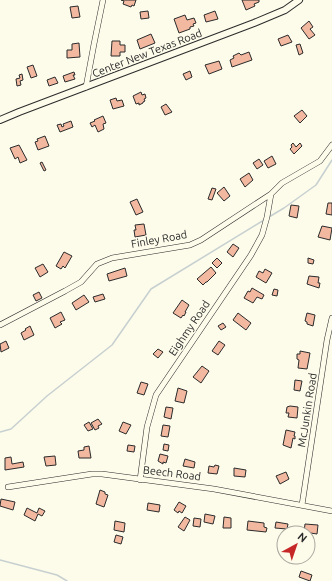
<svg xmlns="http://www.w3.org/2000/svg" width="332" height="581" font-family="Ubuntu,sans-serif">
	<rect width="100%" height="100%" fill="#fdfbea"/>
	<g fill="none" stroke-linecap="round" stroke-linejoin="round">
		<path stroke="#c7d0d0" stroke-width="1.5" d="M 269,217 L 284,208 L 316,185 L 332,160
			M 0,432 L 11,429 L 47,396 L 112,345 L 151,289 L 264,220
			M 0,560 L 57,575 L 67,581"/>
	</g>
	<path fill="#f2b8a0" stroke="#2b2b2b" d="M 121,0 L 136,0 L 134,6 L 132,5 L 131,7 L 123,4 L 124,1 Z
		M 242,0 L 259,0 L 259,2 L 254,4 L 255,6 L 246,10 Z
		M 78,6 L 80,17 L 72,18 L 70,7 Z
		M 148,11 L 149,18 L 141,19 L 140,12 Z
		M 215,11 L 218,19 L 206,22 L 204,15 Z
		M 185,15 L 187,20 L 194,18 L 196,23 L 193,24 L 194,26 L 190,27 L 190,29 L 179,33 L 174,19 Z
		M 309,21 L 313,27 L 310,29 L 315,35 L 309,39 L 301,28 Z
		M 151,34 L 155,43 L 140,49 L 137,40 Z
		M 288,35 L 292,42 L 281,46 L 278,39 Z
		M 112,41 L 120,41 L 120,45 L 125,45 L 125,52 L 120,52 L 120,56 L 111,56 Z
		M 79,43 L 80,57 L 67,58 L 67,50 L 72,50 L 72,44 Z
		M 300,44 L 303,53 L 299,55 L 296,45 Z
		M 249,52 L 252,60 L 232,67 L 230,60 L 234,58 L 233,56 L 239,53 L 241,55 Z
		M 219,61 L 222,69 L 209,74 L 205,65 Z
		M 33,65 L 37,76 L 31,78 L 27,67 Z
		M 190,71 L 192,77 L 186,80 L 183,74 Z
		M 74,72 L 75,75 L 73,75 L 75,79 L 65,82 L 63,76 Z
		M 22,74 L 23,80 L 20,81 L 21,85 L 17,86 L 16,79 L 20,78 L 19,75 Z
		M 55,77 L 58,83 L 49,86 L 47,80 Z
		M 141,92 L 142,95 L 145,94 L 146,98 L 144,99 L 145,101 L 143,102 L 143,103 L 139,105 L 139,103 L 136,104 L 133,96 Z
		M 116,98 L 117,101 L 122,100 L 124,106 L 113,109 L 110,100 Z
		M 166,104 L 172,112 L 165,115 L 161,107 Z
		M 302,110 L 307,116 L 300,123 L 294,116 Z
		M 103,116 L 106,123 L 103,124 L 104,129 L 98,132 L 95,125 L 92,127 L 90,123 L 95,121 L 94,120 Z
		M 71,121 L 73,127 L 60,132 L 57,125 L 61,124 L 62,127 L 64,126 L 63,124 Z
		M 45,136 L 49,146 L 38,150 L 35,142 L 38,141 L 37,139 Z
		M 293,143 L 296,147 L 300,143 L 302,146 L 294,154 L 290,149 L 292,147 L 291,145 Z
		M 19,145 L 27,160 L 20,163 L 18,157 L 15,159 L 10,148 Z
		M 272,156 L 276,164 L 268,168 L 264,161 Z
		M 259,159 L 263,165 L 257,169 L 253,163 Z
		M 42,162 L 46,170 L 44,171 L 40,163 Z
		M 249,173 L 253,180 L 245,187 L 240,179 Z
		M 224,187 L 230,196 L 224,201 L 217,193 Z
		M 212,188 L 216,189 L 212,200 L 208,199 Z
		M 137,199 L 143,212 L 136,215 L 130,202 Z
		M 328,203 L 332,203 L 332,215 L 326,214 Z
		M 291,205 L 299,206 L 297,218 L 289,216 Z
		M 144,224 L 146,235 L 135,237 L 134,230 L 136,230 L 135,225 Z
		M 322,226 L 332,228 L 330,240 L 318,237 Z
		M 233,244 L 239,248 L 233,257 L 227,252 Z
		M 64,252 L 72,256 L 65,268 L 63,266 L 61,269 L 56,266 Z
		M 217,258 L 222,263 L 217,268 L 212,263 Z
		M 308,258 L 314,260 L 313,264 L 308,263 Z
		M 43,264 L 48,272 L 40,277 L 35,268 Z
		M 211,267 L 216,273 L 207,282 L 206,282 L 203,285 L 197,279 Z
		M 125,268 L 127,276 L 109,281 L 107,274 Z
		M 265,269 L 272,273 L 266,283 L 256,277 L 259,271 L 263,273 Z
		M 309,276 L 319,277 L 318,283 L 320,283 L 319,288 L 307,284 Z
		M 252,288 L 264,295 L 262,299 L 257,297 L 253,303 L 244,298 L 248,291 L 250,292 Z
		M 274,289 L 278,290 L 277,296 L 272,295 Z
		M 39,292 L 42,298 L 36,301 L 33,295 Z
		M 103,294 L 105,299 L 95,302 L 93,297 Z
		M 84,295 L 89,302 L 76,310 L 72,303 Z
		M 182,300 L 189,305 L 185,312 L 186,312 L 184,316 L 183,315 L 181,318 L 173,313 Z
		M 61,312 L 65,320 L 60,322 L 62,324 L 55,328 L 50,318 Z
		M 238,313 L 251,323 L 246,330 L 233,320 Z
		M 307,313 L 315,315 L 313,326 L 307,324 L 307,322 L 305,321 Z
		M 223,323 L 226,327 L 221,330 L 218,326 Z
		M 30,326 L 34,335 L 24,340 L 21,333 L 26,330 L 25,329 Z
		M 6,341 L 9,348 L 1,352 L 0,344 Z
		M 219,341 L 225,345 L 218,355 L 212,351 Z
		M 158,349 L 163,352 L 158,358 L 153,354 Z
		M 300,351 L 310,353 L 307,369 L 298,368 L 299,360 L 297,359 L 297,354 L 300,354 Z
		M 202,366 L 209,371 L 201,383 L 193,377 Z
		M 295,380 L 302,381 L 300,391 L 294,390 Z
		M 141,382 L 148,384 L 144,395 L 137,393 Z
		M 178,388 L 187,391 L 184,403 L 175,401 Z
		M 290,406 L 298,407 L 297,418 L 288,417 L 289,413 L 286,413 L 287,407 Z
		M 166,407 L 173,408 L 171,419 L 164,417 Z
		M 98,419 L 102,424 L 98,426 L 99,428 L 95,430 L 91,423 Z
		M 89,422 L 93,429 L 88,431 L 84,425 Z
		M 123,422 L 131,425 L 126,434 L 119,431 Z
		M 163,425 L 170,426 L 168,437 L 161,436 Z
		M 286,430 L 295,432 L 294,436 L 295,436 L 295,439 L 293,438 L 291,448 L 283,445 Z
		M 164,444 L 169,445 L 168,451 L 163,450 Z
		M 128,445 L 135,446 L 134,452 L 127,451 Z
		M 89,446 L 91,458 L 79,458 L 78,451 L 84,450 L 84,447 Z
		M 160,454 L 168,456 L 166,463 L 163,462 L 163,464 L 158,461 Z
		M 55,456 L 56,465 L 46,466 L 44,457 Z
		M 11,457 L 12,464 L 23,462 L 24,467 L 5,470 L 5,458 Z
		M 185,459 L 195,462 L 194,468 L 183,466 Z
		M 215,465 L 219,466 L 217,474 L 208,473 L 209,466 L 214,467 Z
		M 234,468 L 246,470 L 245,477 L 234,476 Z
		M 286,472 L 289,479 L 280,484 L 276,476 Z
		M 100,490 L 105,492 L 105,494 L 108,495 L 104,507 L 96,504 Z
		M 1,499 L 15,502 L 13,510 L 0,506 Z
		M 179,502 L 186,506 L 182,513 L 179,511 L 178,513 L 174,510 Z
		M 148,503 L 160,505 L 159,512 L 147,510 Z
		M 27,508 L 37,513 L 39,508 L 45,511 L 42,516 L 38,514 L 35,521 L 24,515 Z
		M 205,514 L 215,516 L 213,524 L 204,522 Z
		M 185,517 L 190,520 L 184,531 L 178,527 Z
		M 224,517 L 231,518 L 231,528 L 223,528 Z
		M 194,518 L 201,519 L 200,527 L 193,526 Z
		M 115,521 L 125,523 L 124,532 L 114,530 Z
		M 248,521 L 264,523 L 264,527 L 267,528 L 266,532 L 247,530 Z
		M 276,522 L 288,524 L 287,529 L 275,528 Z
		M 305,524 L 318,525 L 317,534 L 304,532 Z
		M 116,535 L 123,537 L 121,544 L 114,542 Z
		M 301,571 L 312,575 L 310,581 L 299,577 Z"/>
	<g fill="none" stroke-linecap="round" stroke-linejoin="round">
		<defs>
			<path id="minor" d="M 86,87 L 94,44 L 103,0
				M 0,325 L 65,291 L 81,282 L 97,264 L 112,258 L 190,245 L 201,240 L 271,194 L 282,183 L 320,161 L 332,145
				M 140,480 L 147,427 L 156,395 L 251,255 L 262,235 L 267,217 L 271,194
				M 8,487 L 92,474 L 102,474 L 214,489 L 332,511
				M 302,505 L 327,340 L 332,318"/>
			<path id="tertiary" d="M 0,120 L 19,112 L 254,23 L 285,10 L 299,0"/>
		</defs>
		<use href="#minor" stroke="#2b2b2b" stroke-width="6"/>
		<use href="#tertiary" stroke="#2b2b2b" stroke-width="8"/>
		<use href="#minor" stroke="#fdfbea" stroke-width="5"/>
		<use href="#tertiary" stroke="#fdfbea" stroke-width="6"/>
	</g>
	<g text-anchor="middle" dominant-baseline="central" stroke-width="3" stroke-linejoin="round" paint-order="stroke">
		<g font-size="11" fill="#2b2b2b" stroke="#fdfbea">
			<text transform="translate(147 53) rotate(-21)">Center New Texas Road</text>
			<text transform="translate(159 239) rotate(-10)">Finley Road</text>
			<text transform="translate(189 328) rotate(-56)">Eighmy Road</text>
			<text transform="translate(307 410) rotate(-81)">McJunkin Road</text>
			<text transform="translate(172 473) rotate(7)">Beech Road</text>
		</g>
	</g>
	<g transform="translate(296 545) rotate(40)"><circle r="19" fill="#fdfbea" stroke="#a9a89e"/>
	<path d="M0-3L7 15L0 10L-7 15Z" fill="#c62828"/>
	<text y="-6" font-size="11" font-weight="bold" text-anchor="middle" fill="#2b2b2b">N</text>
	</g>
</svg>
